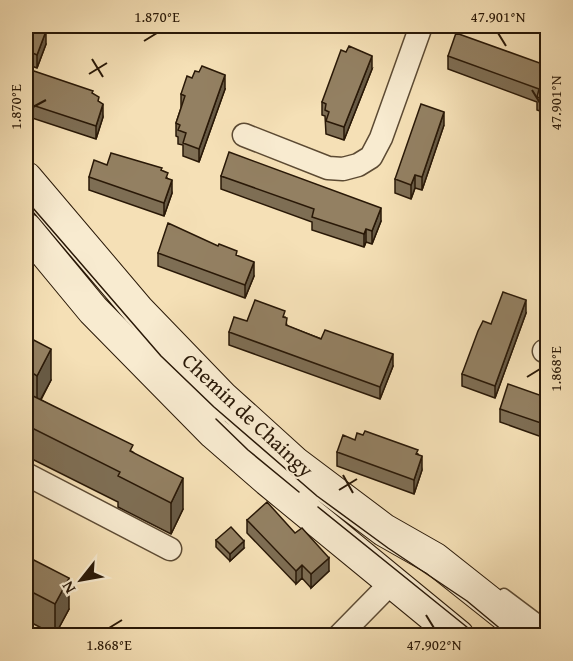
<svg xmlns="http://www.w3.org/2000/svg" width="573" height="661" font-family="'Gentium Book Plus',serif">
	<rect width="100%" height="100%" fill="#f5e0b6"/>
	<filter id="stains"><feTurbulence type="fractalNoise" baseFrequency=".00333" numOctaves="4"/><feColorMatrix values="0 0 0 0 .2 0 0 0 0 .09 0 0 0 0 .02 0 0 0 .5 -.17"/></filter>
	<radialGradient id="worn" r=".72"><stop offset=".6" stop-color="#630" stop-opacity="0"/><stop offset="1" stop-color="#630" stop-opacity=".3"/></radialGradient>
	<g fill="none" stroke-linecap="round" stroke-linejoin="round">
		<defs>
			<path id="lane" d="M 504,594 L 548,627"/>
			<path id="street" d="M 244,135 L 328,168 L 343,169 L 358,165 L 371,157 L 381,138 L 421,26
				M 544,351 L 548,353
				M 26,474 L 170,549
				M 339,636 L 392,582"/>
			<path id="secondary" d="M 26,178 L 138,310 L 222,397 L 295,463 L 384,530 L 435,559 L 532,636
				M 26,229 L 93,310 L 214,433 L 268,480 L 458,636"/>
		</defs>
		<use href="#lane" stroke="#5c4a33" stroke-width="13"/>
		<use href="#street" stroke="#5c4a33" stroke-width="25"/>
		<use href="#secondary" stroke="#291807" stroke-width="34"/>
		<use href="#lane" stroke="#f8ebd0" stroke-width="10"/>
		<use href="#street" stroke="#f8ebd0" stroke-width="22"/>
		<use href="#secondary" stroke="#f8ebd0" stroke-width="32"/>
		<path stroke="#291807" stroke-width="1.5" d="M 26,200 L 161,356 L 214,407 L 317,496 L 388,548 L 467,601 L 509,636
			M 216,419 L 248,450 L 299,492
			M 318,507 L 478,636"/>
	</g>
	<path fill="#7e6e54" stroke="#291807" stroke-width="1.5" d="M 26,26 L 46,44 L 37,68 L 26,64 Z
		M 448,56 L 548,66 L 548,114 L 537,110 L 537,102 L 448,69 Z
		M 372,69 L 344,140 L 326,134 L 325,116 L 322,115 L 322,102 Z
		M 26,77 L 93,94 L 99,102 L 103,117 L 96,139 L 26,116 Z
		M 225,89 L 199,162 L 183,156 L 183,145 L 178,144 L 178,137 L 176,136 L 176,123 L 181,108 L 181,94 Z
		M 444,125 L 422,190 L 415,188 L 411,199 L 395,193 L 395,179 Z
		M 107,165 L 162,171 L 168,179 L 172,193 L 164,216 L 89,190 L 89,177 Z
		M 221,176 L 381,221 L 372,244 L 366,242 L 364,247 L 312,230 L 312,222 L 221,189 Z
		M 158,253 L 237,256 L 254,276 L 245,298 L 158,266 Z
		M 526,313 L 495,398 L 462,386 L 462,374 L 491,324 Z
		M 285,317 L 287,326 L 393,366 L 380,399 L 229,345 L 229,332 L 247,321 Z
		M 26,336 L 51,380 L 41,400 L 133,452 L 183,509 L 171,534 L 118,507 L 118,502 L 26,456 Z
		M 548,398 L 548,447 L 542,445 L 542,437 L 500,422 L 500,409 Z
		M 355,440 L 418,454 L 422,470 L 414,494 L 337,466 L 337,452 Z
		M 247,520 L 329,571 L 311,588 L 302,578 L 296,584 L 247,533 Z
		M 216,540 L 244,548 L 230,561 L 216,547 Z
		M 26,556 L 69,609 L 55,635 L 26,620 Z"/>
	<path fill="#675a45" stroke="#291807" stroke-width="1.5" d="M 46,31 L 46,44 L 37,68 L 37,55 Z
		M 372,56 L 372,69 L 344,140 L 344,127 Z
		M 225,75 L 225,89 L 199,162 L 199,149 Z
		M 103,104 L 103,117 L 96,139 L 96,126 Z
		M 444,112 L 444,125 L 422,190 L 422,177 Z
		M 415,175 L 415,188 L 411,199 L 411,185 Z
		M 172,180 L 172,193 L 164,216 L 164,203 Z
		M 381,208 L 381,221 L 372,244 L 372,231 Z
		M 366,229 L 366,242 L 364,247 L 364,234 Z
		M 254,262 L 254,276 L 245,298 L 245,285 Z
		M 526,300 L 526,313 L 495,398 L 495,386 Z
		M 51,349 L 51,380 L 37,406 L 37,376 Z
		M 393,354 L 393,366 L 380,399 L 380,387 Z
		M 422,456 L 422,470 L 414,494 L 414,480 Z
		M 183,478 L 183,509 L 171,534 L 171,503 Z
		M 244,541 L 244,548 L 230,561 L 230,554 Z
		M 329,558 L 329,571 L 311,588 L 311,574 Z
		M 302,565 L 302,578 L 296,584 L 296,571 Z
		M 69,578 L 69,609 L 55,635 L 55,604 Z"/>
	<path fill="#938062" stroke="#291807" stroke-width="1.5" d="M 26,26 L 29,26 L 46,31 L 37,55 L 26,50 Z
		M 456,33 L 548,66 L 548,101 L 537,97 L 539,89 L 448,56 Z
		M 349,46 L 372,56 L 344,127 L 326,121 L 329,112 L 325,110 L 326,104 L 322,102 L 341,50 L 346,52 Z
		M 202,66 L 225,75 L 199,149 L 183,143 L 186,133 L 178,130 L 180,125 L 176,123 L 185,96 L 181,94 L 187,76 L 192,78 L 195,71 L 199,72 Z
		M 28,69 L 93,91 L 92,93 L 99,97 L 98,101 L 103,104 L 96,126 L 26,103 L 26,77 Z
		M 421,104 L 444,112 L 422,177 L 415,175 L 411,185 L 395,179 Z
		M 229,152 L 381,208 L 372,231 L 366,229 L 364,234 L 312,217 L 314,209 L 221,176 Z
		M 111,153 L 162,168 L 161,170 L 168,173 L 166,178 L 172,180 L 164,203 L 89,177 L 94,160 L 107,165 Z
		M 168,223 L 218,246 L 219,244 L 237,251 L 236,255 L 254,262 L 245,285 L 158,253 Z
		M 503,292 L 526,300 L 495,386 L 462,374 L 478,331 L 483,321 L 491,324 Z
		M 255,300 L 285,311 L 283,317 L 287,318 L 286,325 L 321,339 L 325,330 L 393,354 L 380,387 L 229,332 L 234,317 L 247,321 Z
		M 26,336 L 51,349 L 37,376 L 26,369 Z
		M 508,384 L 548,398 L 548,433 L 542,431 L 544,424 L 500,409 Z
		M 29,394 L 133,445 L 130,451 L 183,478 L 171,503 L 118,476 L 120,472 L 26,425 L 26,401 Z
		M 365,431 L 418,450 L 416,454 L 422,456 L 414,480 L 337,452 L 343,435 L 355,440 L 357,433 L 363,435 Z
		M 267,502 L 295,533 L 302,528 L 329,558 L 311,574 L 302,565 L 296,571 L 247,520 Z
		M 231,527 L 244,541 L 230,554 L 216,540 Z
		M 26,556 L 69,578 L 55,604 L 26,589 Z
		M 367,628 L 375,636 L 359,636 Z
		M 429,630 L 435,636 L 424,636 Z"/>
	<path fill="none" stroke="#291807" stroke-width="2" d="M 498,33 L 506,46M 144,41 L 157,33M 92,59 L 103,77M 89,74 L 107,63M 532,90 L 540,103M 33,107 L 46,100M 527,377 L 540,369M 343,475 L 353,493M 339,490 L 357,479M 426,615 L 434,628M 109,628 L 122,620"/>
	<g text-anchor="middle" dominant-baseline="central" stroke-width="4.5" stroke-linejoin="round" paint-order="stroke">
		<g font-size="21" fill="#291807" stroke="#f8ebd0">
			<text transform="translate(248 415) rotate(43)">Chemin de Chaingy</text>
		</g>
	</g>
	<rect width="573" height="661" fill="none" stroke="#f5e0b6" stroke-width="66"/>
	<g transform="translate(81 580) rotate(239)" stroke="#f8ebd0" stroke-width="4.5" paint-order="stroke">
	<path d="M0-4.5L10 22L0 15L-10 22Z" fill="#291807"/>
	<text y="-9" font-size="16" font-weight="bold" text-anchor="middle" fill="#291807">N</text>
	</g>
	<rect x="33" y="33" width="507" height="595" fill="none" stroke="#291807" stroke-width="2"/>
	<g font-size="15" text-anchor="middle" fill="#291807">
		<text x="157" y="22">1.870°E</text>
		<text x="498" y="22">47.901°N</text>
		<text transform="translate(556 103) rotate(-90)" y="5">47.901°N</text>
		<text transform="translate(16 107) rotate(-90)" y="5">1.870°E</text>
		<text transform="translate(556 369) rotate(-90)" y="5">1.868°E</text>
		<text x="109" y="650">1.868°E</text>
		<text x="434" y="650">47.902°N</text>
	</g>
	<rect width="100%" height="100%" filter="url(#stains)"/>
	<rect width="100%" height="100%" fill="url(#worn)"/>
</svg>
